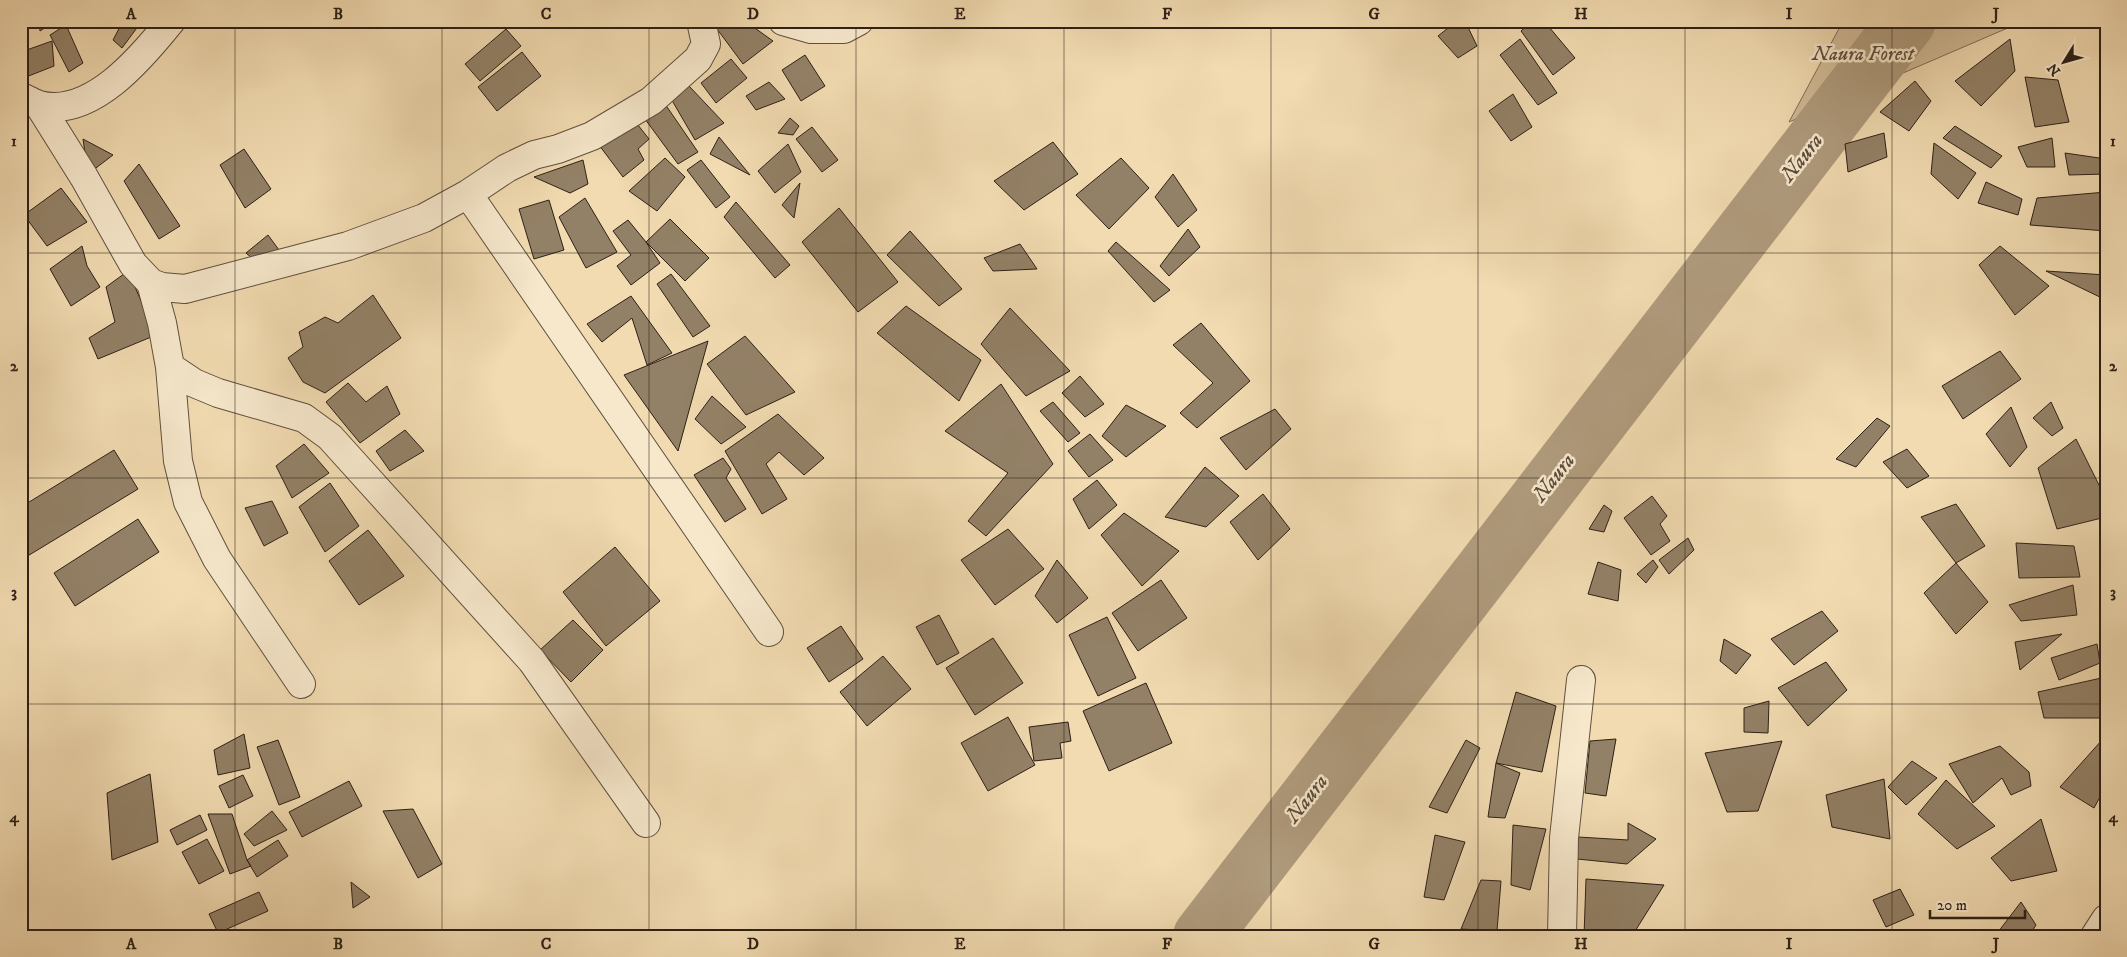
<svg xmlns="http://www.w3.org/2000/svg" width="2127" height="957" font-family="'IM FELL DW Pica',serif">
	<rect width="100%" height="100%" fill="#f2dbb1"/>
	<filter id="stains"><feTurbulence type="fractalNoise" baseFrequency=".004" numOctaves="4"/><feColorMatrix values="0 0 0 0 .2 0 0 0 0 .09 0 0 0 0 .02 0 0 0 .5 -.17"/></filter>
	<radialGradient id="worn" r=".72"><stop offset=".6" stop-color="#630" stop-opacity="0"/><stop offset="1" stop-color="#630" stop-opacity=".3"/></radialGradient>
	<path fill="#d1bb97" stroke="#7f6e57" d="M 1843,21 L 2024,21 L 1789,122 Z"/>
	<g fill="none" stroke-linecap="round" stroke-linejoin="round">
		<path stroke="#af9b7d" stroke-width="58" d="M 1202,936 L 1907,21"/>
	</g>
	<path fill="#938167" stroke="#2d2017" d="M 39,21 L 55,21 L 40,31 Z
		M 123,21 L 142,21 L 122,48 L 113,40 Z
		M 720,21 L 745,21 L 773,41 L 743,64 L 717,29 Z
		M 1457,21 L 1465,21 L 1477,46 L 1458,58 L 1438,36 Z
		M 1532,21 L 1544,21 L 1575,58 L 1553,75 L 1521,31 Z
		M 66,25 L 83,63 L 69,72 L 50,35 Z
		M 506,29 L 521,46 L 480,81 L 465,64 Z
		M 1520,39 L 1557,93 L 1538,105 L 1500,55 Z
		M 2010,39 L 2015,71 L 1981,106 L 1955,81 Z
		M 52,41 L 54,66 L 21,79 L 21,52 Z
		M 522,52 L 541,76 L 497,111 L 478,87 Z
		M 805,55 L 825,86 L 801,101 L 782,70 Z
		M 731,59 L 747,78 L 716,103 L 701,83 Z
		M 2025,77 L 2058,80 L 2069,122 L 2035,127 Z
		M 1915,81 L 1931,101 L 1909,131 L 1880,112 Z
		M 769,82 L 785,99 L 756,110 L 746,96 Z
		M 689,86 L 724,123 L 695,140 L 670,97 Z
		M 1513,94 L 1532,127 L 1511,141 L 1489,111 Z
		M 665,104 L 698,152 L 678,164 L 645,119 Z
		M 790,118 L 799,126 L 793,135 L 778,133 Z
		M 634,120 L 649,139 L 638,149 L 644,160 L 623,177 L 599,145 Z
		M 1955,126 L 2002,156 L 1991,168 L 1943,138 Z
		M 812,127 L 838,160 L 822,172 L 796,139 Z
		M 1884,133 L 1887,157 L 1848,172 L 1845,144 Z
		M 719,137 L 750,175 L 710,154 Z
		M 2052,138 L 2055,167 L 2027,167 L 2018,147 Z
		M 83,139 L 113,155 L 88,174 Z
		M 1053,142 L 1078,174 L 1024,210 L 994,181 Z
		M 1934,143 L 1976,173 L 1958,199 L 1931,174 Z
		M 788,144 L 801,172 L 775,193 L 758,171 Z
		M 244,149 L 271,189 L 245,208 L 220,165 Z
		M 2065,153 L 2106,159 L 2106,174 L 2069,175 Z
		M 665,158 L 685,177 L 657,211 L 629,191 Z
		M 1121,158 L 1149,188 L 1109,229 L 1076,195 Z
		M 583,160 L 588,184 L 570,193 L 534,177 Z
		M 701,160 L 730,197 L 716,208 L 687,170 Z
		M 139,164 L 180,226 L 159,239 L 124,181 Z
		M 1173,174 L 1197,210 L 1178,227 L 1155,197 Z
		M 1986,182 L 2022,199 L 2018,215 L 1978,203 Z
		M 800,183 L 794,218 L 782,205 Z
		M 61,188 L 87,222 L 47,246 L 24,215 Z
		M 2106,192 L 2106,231 L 2030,225 L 2037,198 Z
		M 585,198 L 617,252 L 586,268 L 559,217 Z
		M 549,200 L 564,250 L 534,259 L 519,209 Z
		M 736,202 L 790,265 L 775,278 L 724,217 Z
		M 839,208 L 898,282 L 858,312 L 802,242 Z
		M 670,219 L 709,258 L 685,281 L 646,242 Z
		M 628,220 L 646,242 L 660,263 L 631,285 L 617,266 L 631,255 L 613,231 Z
		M 1188,229 L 1200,247 L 1169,276 L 1160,266 Z
		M 910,231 L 962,289 L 939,306 L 887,255 Z
		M 268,235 L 279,250 L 259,264 L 246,253 Z
		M 1116,242 L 1170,290 L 1154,302 L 1108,251 Z
		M 1020,244 L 1037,269 L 993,271 L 984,258 Z
		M 82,246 L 87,266 L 100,287 L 71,306 L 50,269 Z
		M 2000,246 L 2049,286 L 2015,315 L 1979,265 Z
		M 128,271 L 156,335 L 98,359 L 89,338 L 115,322 L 106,287 Z
		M 2046,271 L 2106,275 L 2106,300 Z
		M 671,274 L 710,326 L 693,337 L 657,284 Z
		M 373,295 L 401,338 L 325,393 L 303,382 L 288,358 L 303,347 L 299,332 L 325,317 L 338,323 Z
		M 631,296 L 672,353 L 647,365 L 632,318 L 602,342 L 587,324 Z
		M 906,306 L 981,360 L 959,401 L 877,333 Z
		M 1010,308 L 1070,371 L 1026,396 L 981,344 Z
		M 1201,323 L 1250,381 L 1197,428 L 1180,413 L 1213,383 L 1173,345 Z
		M 745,336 L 795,392 L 746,415 L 707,364 Z
		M 708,341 L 678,451 L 624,375 Z
		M 2000,351 L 2021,379 L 1963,419 L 1942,386 Z
		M 1080,376 L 1104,404 L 1085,417 L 1062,393 Z
		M 348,383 L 366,402 L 387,386 L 400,414 L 360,443 L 326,402 Z
		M 1001,384 L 1053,464 L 986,536 L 968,521 L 1008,473 L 945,431 Z
		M 712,396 L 746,427 L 721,444 L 695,419 Z
		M 1053,402 L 1080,433 L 1068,442 L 1040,411 Z
		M 2051,402 L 2063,428 L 2052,436 L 2033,418 Z
		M 1126,405 L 1166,426 L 1126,457 L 1102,436 Z
		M 2011,407 L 2027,447 L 2010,467 L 1986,434 Z
		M 1275,409 L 1291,429 L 1246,470 L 1220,438 Z
		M 778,414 L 824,458 L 804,475 L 779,452 L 766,464 L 787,499 L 762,514 L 725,451 Z
		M 1877,418 L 1890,426 L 1856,467 L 1836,459 Z
		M 405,430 L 424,451 L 390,471 L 376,451 Z
		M 1090,434 L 1113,460 L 1089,477 L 1068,451 Z
		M 2076,439 L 2106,499 L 2106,517 L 2057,529 L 2038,468 Z
		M 304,444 L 329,473 L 292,498 L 276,466 Z
		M 1907,449 L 1929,476 L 1907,488 L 1883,462 Z
		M 114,450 L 138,489 L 21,560 L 21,507 Z
		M 723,458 L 731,469 L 726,478 L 746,509 L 725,522 L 694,475 Z
		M 1205,467 L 1239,496 L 1206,527 L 1165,517 Z
		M 1097,480 L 1117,505 L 1089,529 L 1073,499 Z
		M 330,483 L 359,526 L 325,552 L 299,507 Z
		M 1263,494 L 1290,529 L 1258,560 L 1230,522 Z
		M 1652,496 L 1667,516 L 1660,524 L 1670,541 L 1651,555 L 1624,518 Z
		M 272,501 L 288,533 L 264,546 L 245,508 Z
		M 1956,504 L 1985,546 L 1956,563 L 1921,517 Z
		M 1604,505 L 1612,511 L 1604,532 L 1589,529 Z
		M 1124,513 L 1179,551 L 1142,586 L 1101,535 Z
		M 138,519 L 159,552 L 75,606 L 54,573 Z
		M 1008,529 L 1044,569 L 995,605 L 961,560 Z
		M 368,530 L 404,576 L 359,605 L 329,561 Z
		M 1688,538 L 1694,550 L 1669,574 L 1659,560 Z
		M 2016,543 L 2074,546 L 2080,577 L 2019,578 Z
		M 615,547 L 660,601 L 606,646 L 563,592 Z
		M 1057,560 L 1088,598 L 1057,623 L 1035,596 Z
		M 1653,560 L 1658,567 L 1646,583 L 1637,574 Z
		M 1598,562 L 1621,570 L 1618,601 L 1588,594 Z
		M 1956,563 L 1988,602 L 1956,634 L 1924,593 Z
		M 1161,580 L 1187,618 L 1138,651 L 1112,613 Z
		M 2073,585 L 2077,615 L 2021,621 L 2009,605 Z
		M 1822,611 L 1838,631 L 1794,665 L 1771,639 Z
		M 939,615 L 959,653 L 937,665 L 916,627 Z
		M 1107,617 L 1136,678 L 1098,696 L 1069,635 Z
		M 573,620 L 603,650 L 571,682 L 540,650 Z
		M 841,626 L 863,659 L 829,682 L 807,648 Z
		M 2062,634 L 2020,670 L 2015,642 Z
		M 993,638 L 1023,683 L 975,715 L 946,668 Z
		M 1724,639 L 1751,655 L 1736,674 L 1720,661 Z
		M 2097,644 L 2100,663 L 2059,680 L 2051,658 Z
		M 883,656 L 911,689 L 867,726 L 840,692 Z
		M 1826,662 L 1847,690 L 1808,726 L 1778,688 Z
		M 2106,677 L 2106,718 L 2044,718 L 2038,692 Z
		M 1146,683 L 1172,743 L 1109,771 L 1083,711 Z
		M 1516,692 L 1556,706 L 1542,772 L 1496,763 Z
		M 1769,701 L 1768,733 L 1744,732 L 1744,708 Z
		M 1008,717 L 1035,765 L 988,791 L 961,743 Z
		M 1068,722 L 1071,741 L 1060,743 L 1062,758 L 1034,761 L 1029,727 Z
		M 244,734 L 250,768 L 218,775 L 214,750 Z
		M 1616,739 L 1606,796 L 1585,793 L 1590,741 Z
		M 278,740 L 300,797 L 279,805 L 257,747 Z
		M 1466,740 L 1480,748 L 1447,813 L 1429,807 Z
		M 2102,740 L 2106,743 L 2106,786 L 2094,808 L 2060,787 Z
		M 1782,741 L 1758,811 L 1727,812 L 1705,753 Z
		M 2000,746 L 2029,772 L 2031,786 L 2011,795 L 2002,778 L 1973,803 L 1949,764 Z
		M 1912,761 L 1937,778 L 1906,805 L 1888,787 Z
		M 1496,763 L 1520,773 L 1505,818 L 1488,817 Z
		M 150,774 L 158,842 L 112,860 L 107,793 Z
		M 243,775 L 253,796 L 229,808 L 219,786 Z
		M 1884,779 L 1890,839 L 1832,827 L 1826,795 Z
		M 1946,780 L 1995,826 L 1957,849 L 1918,814 Z
		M 349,781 L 362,806 L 302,837 L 289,812 Z
		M 413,809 L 442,864 L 418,878 L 383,811 Z
		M 272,811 L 287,830 L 254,846 L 244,834 Z
		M 208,814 L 232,814 L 247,860 L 251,866 L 230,874 Z
		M 200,815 L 207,830 L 177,845 L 170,830 Z
		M 2041,819 L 2057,871 L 2011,881 L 1991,858 Z
		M 1628,823 L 1656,839 L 1627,864 L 1577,859 L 1578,837 L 1628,840 Z
		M 1513,825 L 1546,829 L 1530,890 L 1511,885 Z
		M 1435,835 L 1465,842 L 1444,900 L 1424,897 Z
		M 207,839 L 224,871 L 199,884 L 182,852 Z
		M 278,840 L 288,856 L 257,877 L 247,860 Z
		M 1586,879 L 1664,885 L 1632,936 L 1584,936 Z
		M 1481,880 L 1501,881 L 1497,931 L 1461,929 Z
		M 351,882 L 370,897 L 353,908 Z
		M 1900,889 L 1914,915 L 1886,927 L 1873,900 Z
		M 259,892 L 268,911 L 218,933 L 209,914 Z
		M 2021,902 L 2036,925 L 2029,936 L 1995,936 Z"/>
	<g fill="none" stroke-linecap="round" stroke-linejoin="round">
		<defs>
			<path id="street" d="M 783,21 L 811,29 L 844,29 L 859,21
				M 21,97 C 27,99 33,103 39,105 C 91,119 142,57 171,21
				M 39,105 L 84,177 L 133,264 L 151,283 L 162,287 L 185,289 L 348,246 L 424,218 L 468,194 L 507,168 L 534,155 L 558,149 L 592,136 L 651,101 L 698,59 L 706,44 L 701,21
				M 468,194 L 769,632
				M 151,283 L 162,323 L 170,367 L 178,461 L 188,502 L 217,559 L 301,684
				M 170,367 L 194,383 L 218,393 L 304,418 L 330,437 L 532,661 L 646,823
				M 1562,936 L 1564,838 L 1581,680
				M 2095,936 L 2106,919"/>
		</defs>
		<use href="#street" stroke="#5e4f3e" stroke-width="30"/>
		<use href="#street" stroke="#f7e8cc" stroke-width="28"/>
	</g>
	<path fill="none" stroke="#2d2017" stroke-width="1" stroke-opacity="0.55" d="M 235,21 L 235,936M 442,21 L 442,936M 649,21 L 649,936M 856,21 L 856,936M 1064,21 L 1064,936M 1271,21 L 1271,936M 1478,21 L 1478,936M 1685,21 L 1685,936M 1892,21 L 1892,936M 21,253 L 2106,253M 21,478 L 2106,478M 21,704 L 2106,704"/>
	<g text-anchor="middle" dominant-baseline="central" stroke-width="5" stroke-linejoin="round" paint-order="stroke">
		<g font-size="20" font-style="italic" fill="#5e4e3d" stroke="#f7e8cc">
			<text x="1863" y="54">Naura Forest</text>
		</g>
		<g font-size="21" font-style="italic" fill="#5a4b3b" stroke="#f7e8cc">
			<text transform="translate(1802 158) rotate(-52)">Naura</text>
			<text transform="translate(1554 478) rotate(-52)">Naura</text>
			<text transform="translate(1307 799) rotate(-52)">Naura</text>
		</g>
	</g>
	<rect width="2127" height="957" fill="none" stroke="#f2dbb1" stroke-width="55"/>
	<g transform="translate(2064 62) rotate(233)" stroke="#f7e8cc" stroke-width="4" paint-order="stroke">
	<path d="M0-4L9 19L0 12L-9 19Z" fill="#2d2017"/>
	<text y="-8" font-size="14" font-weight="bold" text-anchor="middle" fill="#2d2017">N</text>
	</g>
	<path d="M1930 910v8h95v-8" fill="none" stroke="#2d2017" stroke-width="2.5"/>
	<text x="1937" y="910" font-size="15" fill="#2d2017" stroke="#f7e8cc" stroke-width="4" paint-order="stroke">20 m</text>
	<rect x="28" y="28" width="2072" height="902" fill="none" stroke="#2d2017" stroke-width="2"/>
	<g font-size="16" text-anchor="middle" font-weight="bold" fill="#2d2017">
		<text x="131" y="19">A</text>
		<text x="338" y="19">B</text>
		<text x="546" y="19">C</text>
		<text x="753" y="19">D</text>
		<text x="960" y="19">E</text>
		<text x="1167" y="19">F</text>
		<text x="1374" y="19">G</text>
		<text x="1581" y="19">H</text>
		<text x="1789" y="19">I</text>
		<text x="1996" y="19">J</text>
		<text x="14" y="146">1</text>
		<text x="2113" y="146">1</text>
		<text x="14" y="371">2</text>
		<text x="2113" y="371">2</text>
		<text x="14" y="597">3</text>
		<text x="2113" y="597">3</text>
		<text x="14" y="822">4</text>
		<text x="2113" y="822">4</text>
		<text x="131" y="949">A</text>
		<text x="338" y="949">B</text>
		<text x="546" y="949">C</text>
		<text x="753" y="949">D</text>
		<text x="960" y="949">E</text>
		<text x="1167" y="949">F</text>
		<text x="1374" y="949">G</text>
		<text x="1581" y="949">H</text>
		<text x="1789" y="949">I</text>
		<text x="1996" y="949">J</text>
	</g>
	<rect width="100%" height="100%" filter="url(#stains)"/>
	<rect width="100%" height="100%" fill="url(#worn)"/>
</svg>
